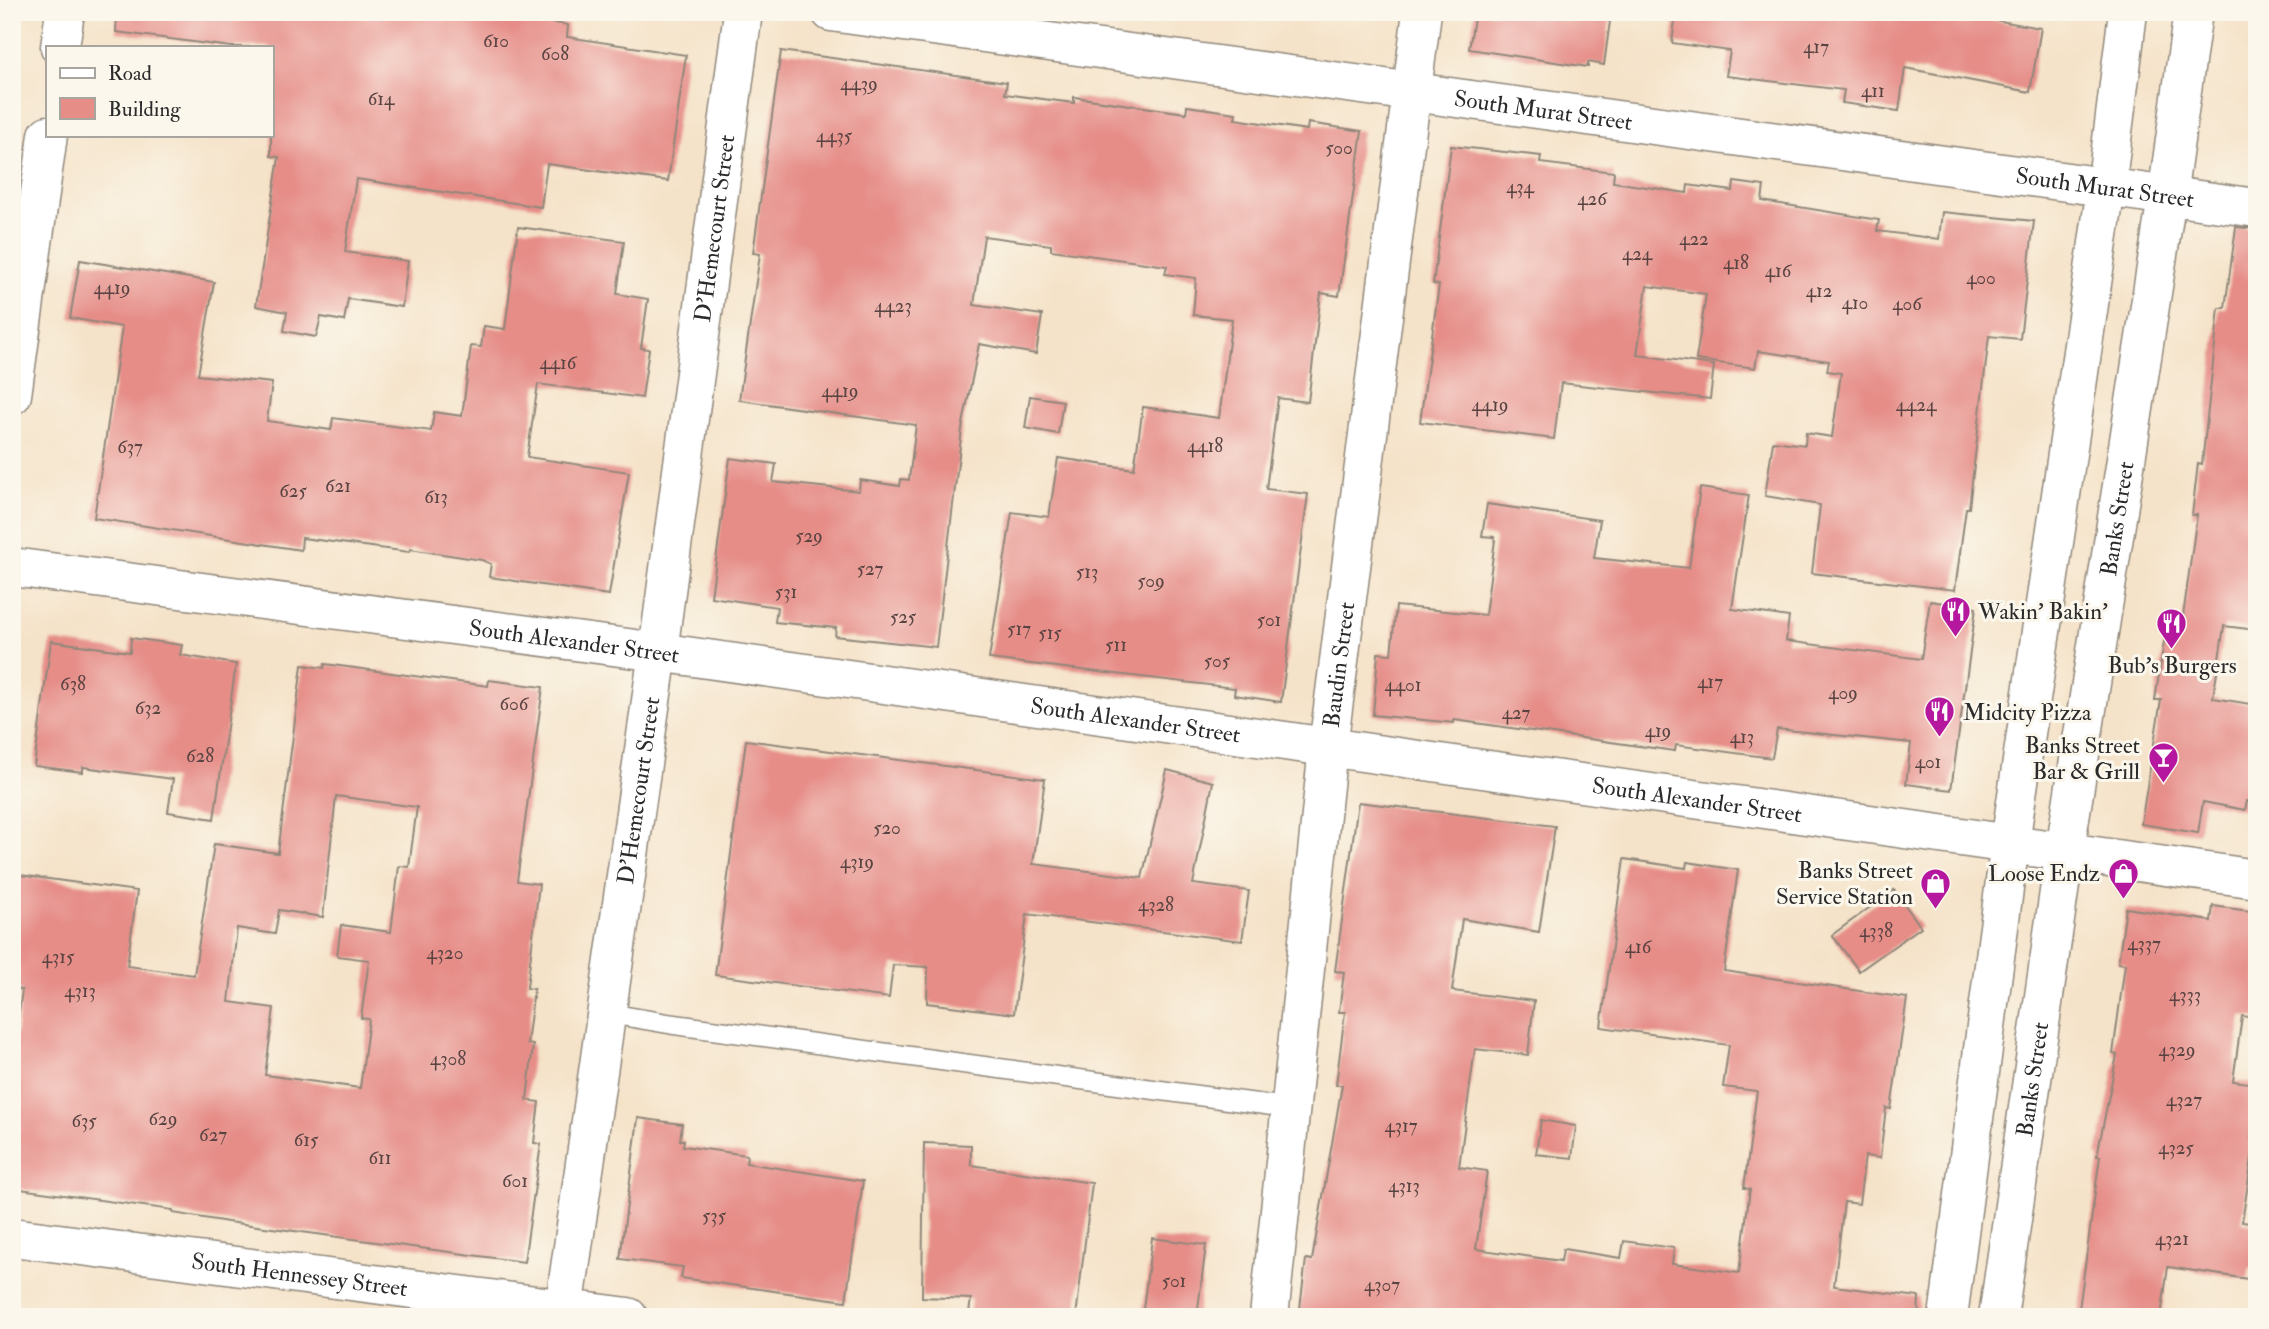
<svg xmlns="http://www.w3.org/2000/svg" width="2269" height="1329" font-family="'IM FELL Double Pica',serif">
	<rect width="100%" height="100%" fill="#fbf7ec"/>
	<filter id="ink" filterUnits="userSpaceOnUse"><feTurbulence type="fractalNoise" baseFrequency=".0143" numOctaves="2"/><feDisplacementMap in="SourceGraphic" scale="14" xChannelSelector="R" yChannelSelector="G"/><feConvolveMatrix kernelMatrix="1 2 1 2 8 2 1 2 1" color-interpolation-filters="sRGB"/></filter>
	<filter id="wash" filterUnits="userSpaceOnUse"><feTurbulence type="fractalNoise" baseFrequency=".00686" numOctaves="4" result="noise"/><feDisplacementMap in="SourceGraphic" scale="28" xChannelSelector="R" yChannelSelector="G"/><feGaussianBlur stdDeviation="1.57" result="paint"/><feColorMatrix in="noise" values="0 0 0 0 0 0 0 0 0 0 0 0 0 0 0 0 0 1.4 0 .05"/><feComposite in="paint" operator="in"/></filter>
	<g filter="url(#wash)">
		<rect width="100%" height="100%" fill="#f5e3c9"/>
		<g id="blocks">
			<path fill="#e68d88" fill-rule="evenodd" d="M 117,12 L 486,12 L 568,25 L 567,37 L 686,55 L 668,181 L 547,164 L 541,207 L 356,179 L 345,252 L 408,261 L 402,307 L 348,299 L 344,321 L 321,317 L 316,337 L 284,331 L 287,312 L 256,306 L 279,157 L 271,156 L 271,47 L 231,47 L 116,32 Z
				M 1475,12 L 1567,12 L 1610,21 L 1604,65 L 1588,62 L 1588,67 L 1469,49 Z
				M 1676,12 L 1964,12 L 1983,15 L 1982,18 L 2041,28 L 2030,92 L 1905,68 L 1899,111 L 1842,103 L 1844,90 L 1726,76 L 1730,51 L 1672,43 Z
				M 781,51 L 1007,82 L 1005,94 L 1074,103 L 1074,97 L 1186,113 L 1187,106 L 1236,113 L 1235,119 L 1307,130 L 1308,123 L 1362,131 L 1339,296 L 1321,293 L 1308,402 L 1278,398 L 1266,489 L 1308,494 L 1281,702 L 1234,695 L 1235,688 L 989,659 L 1012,512 L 1049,517 L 1058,458 L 1134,469 L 1143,407 L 1219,418 L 1232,319 L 1193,315 L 1196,278 L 1165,274 L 1167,266 L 1051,250 L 1051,245 L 984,236 L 974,305 L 1042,315 L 1036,354 L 979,344 L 962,429 L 936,647 L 835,636 L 836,628 L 775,622 L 777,607 L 711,597 L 730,458 L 776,464 L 773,482 L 859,491 L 860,480 L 900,486 L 901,479 L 909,480 L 916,425 L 739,400 L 760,254 L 753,253 Z
				M 1451,146 L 1541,156 L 1540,163 L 1614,172 L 1613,182 L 1687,193 L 1688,185 L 1733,191 L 1734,182 L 1764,186 L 1762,201 L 1879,220 L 1877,231 L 1939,239 L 1942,212 L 2034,221 L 2020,339 L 1989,336 L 1969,508 L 1966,508 L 1955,590 L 1812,573 L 1820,505 L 1765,496 L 1773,441 L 1805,445 L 1806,433 L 1832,437 L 1841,373 L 1827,371 L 1829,361 L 1758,351 L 1755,368 L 1696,360 L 1706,294 L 1647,286 L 1637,355 L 1714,365 L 1710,399 L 1561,383 L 1554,439 L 1420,422 L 1439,285 L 1433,284 Z
				M 518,227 L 624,241 L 617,294 L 648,299 L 641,348 L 649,349 L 642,398 L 538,384 L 527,457 L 629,472 L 609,595 L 489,577 L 491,564 L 482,560 L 410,549 L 409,552 L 302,538 L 301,550 L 94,518 L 122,327 L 70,318 L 80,260 L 214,282 L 198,375 L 272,383 L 267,421 L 331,430 L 333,418 L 431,431 L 434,412 L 462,416 L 471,346 L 481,347 L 484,326 L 505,329 Z
				M 2236,227 L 2257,229 L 2257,630 L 2224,626 L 2213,698 L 2257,705 L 2257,777 L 2252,803 L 2247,801 L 2245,810 L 2203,802 L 2198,833 L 2141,824 L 2161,700 L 2155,700 L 2166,629 L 2181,631 L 2197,515 L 2192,515 L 2198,463 L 2202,464 L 2219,308 L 2225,308 Z
				M 1030,396 L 1063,401 L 1058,434 L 1025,428 Z
				M 1700,488 L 1749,495 L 1732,609 L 1789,617 L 1786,641 L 1921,659 L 1930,601 L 1976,608 L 1951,790 L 1906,784 L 1911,743 L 1777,729 L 1772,758 L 1676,745 L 1675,751 L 1454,720 L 1454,723 L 1373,715 L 1378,653 L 1391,654 L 1396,606 L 1485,615 L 1495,540 L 1494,537 L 1482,536 L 1487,504 L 1600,520 L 1594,558 L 1689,568 Z
				M 131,638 L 182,645 L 180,655 L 236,664 L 214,819 L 168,812 L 173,779 L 83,767 L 83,772 L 34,766 L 51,641 L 130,652 Z
				M 325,664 L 488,686 L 489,680 L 543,687 L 517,881 L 539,884 L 527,988 L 534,989 L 527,1044 L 533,1045 L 527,1100 L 539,1102 L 534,1143 L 541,1144 L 524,1262 L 228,1222 L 173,1213 L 173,1210 L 12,1188 L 12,1063 L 22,990 L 12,988 L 12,874 L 137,891 L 127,966 L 194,975 L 214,844 L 278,853 L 302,665 L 324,668 ZM 336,796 L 417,807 L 409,867 L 399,866 L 391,932 L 341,925 L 337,956 L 369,960 L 361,1018 L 369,1019 L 360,1088 L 265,1075 L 274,1008 L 229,1002 L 237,928 L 275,934 L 279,910 L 323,917 Z
				M 746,740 L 1045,779 L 1033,864 L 1142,878 L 1167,770 L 1213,782 L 1193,884 L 1249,891 L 1242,941 L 1027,914 L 1014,1014 L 927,1003 L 928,967 L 893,965 L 889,998 L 715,975 Z
				M 1358,802 L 1555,826 L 1539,932 L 1462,919 L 1452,991 L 1534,1001 L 1528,1055 L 1475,1049 L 1459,1167 L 1487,1171 L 1476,1249 L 1561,1261 L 1563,1249 L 1621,1258 L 1624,1241 L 1674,1248 L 1672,1264 L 1739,1273 L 1750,1189 L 1744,1188 L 1757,1091 L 1723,1087 L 1729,1045 L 1601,1027 L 1624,859 L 1686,868 L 1687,862 L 1738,870 L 1724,971 L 1907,998 L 1891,1109 L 1886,1108 L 1880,1158 L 1865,1156 L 1859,1204 L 1844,1202 L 1834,1286 L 1919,1297 L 1918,1317 L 1299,1317 L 1306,1259 L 1312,1260 L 1342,1085 L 1336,1085 L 1345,1012 L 1339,1012 L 1344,972 L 1335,971 Z
				M 1894,890 L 1921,927 L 1859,971 L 1832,935 Z
				M 2213,906 L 2257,912 L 2257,1018 L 2242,1016 L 2233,1081 L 2257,1084 L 2251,1139 L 2255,1139 L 2242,1222 L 2257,1224 L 2257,1269 L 2250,1268 L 2248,1279 L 2168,1267 L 2161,1317 L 2078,1317 L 2100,1156 L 2097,1156 L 2117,1055 L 2113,1054 L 2125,964 L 2118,963 L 2126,908 L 2211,921 Z
				M 638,1118 L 682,1124 L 680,1140 L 684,1140 L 683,1146 L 747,1155 L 746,1163 L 863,1181 L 846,1301 L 681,1278 L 683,1267 L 620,1259 Z
				M 1541,1120 L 1576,1126 L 1572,1158 L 1536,1154 Z
				M 924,1143 L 971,1145 L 971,1165 L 1092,1183 L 1076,1317 L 1001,1317 L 969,1313 L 971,1299 L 922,1297 Z
				M 1152,1238 L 1206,1245 L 1197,1317 L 1142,1317 Z"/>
		</g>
	</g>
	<g filter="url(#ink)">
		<use href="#blocks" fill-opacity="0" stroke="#90877a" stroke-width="2"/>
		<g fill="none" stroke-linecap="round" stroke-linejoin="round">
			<defs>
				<path id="service" d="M 606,1013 L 671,1024 L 1290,1108"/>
				<g id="minor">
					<path id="s1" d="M 831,12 L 2257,208"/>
					<path d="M 60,47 L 65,12"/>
					<path d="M 12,395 L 48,135"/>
					<path id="s2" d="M 12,567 L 658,652 L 2257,879"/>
					<path id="s3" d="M 12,1237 L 628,1317"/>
					<path id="s4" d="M 563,1317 L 658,652 L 743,12"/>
					<path id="s5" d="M 1269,1317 L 1328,747 L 1422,12"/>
					<path d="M 1948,1317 L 2010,843 L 2106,188 L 2128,12"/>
					<path id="s6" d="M 1998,1317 L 2065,850 L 2167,197 L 2193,12"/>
				</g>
			</defs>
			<use href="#service" stroke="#90877a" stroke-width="22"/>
			<use href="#minor" stroke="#90877a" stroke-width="41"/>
			<use href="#service" stroke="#fff" stroke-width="19"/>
			<use href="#minor" stroke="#fff" stroke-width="38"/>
		</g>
	</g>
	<defs>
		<symbol id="restaurant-pin" viewBox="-11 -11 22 30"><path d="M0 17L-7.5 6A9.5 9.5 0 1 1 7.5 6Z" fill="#b5179e" stroke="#fbf7ec"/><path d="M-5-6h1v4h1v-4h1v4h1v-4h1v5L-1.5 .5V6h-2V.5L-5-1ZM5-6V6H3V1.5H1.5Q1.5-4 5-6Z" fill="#fff"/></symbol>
		<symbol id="bar-pin" viewBox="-11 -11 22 30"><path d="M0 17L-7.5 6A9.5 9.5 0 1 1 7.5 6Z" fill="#b5179e" stroke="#fbf7ec"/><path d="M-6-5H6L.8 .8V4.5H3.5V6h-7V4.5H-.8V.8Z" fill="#fff"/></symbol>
		<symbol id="shop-pin" viewBox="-11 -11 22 30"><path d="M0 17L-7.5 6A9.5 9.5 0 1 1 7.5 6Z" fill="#b5179e" stroke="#fbf7ec"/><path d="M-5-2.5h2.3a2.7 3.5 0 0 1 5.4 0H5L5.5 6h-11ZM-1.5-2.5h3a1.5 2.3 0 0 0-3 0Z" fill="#fff"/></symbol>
	</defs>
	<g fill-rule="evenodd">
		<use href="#restaurant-pin" x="1938" y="594" width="35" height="47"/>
		<use href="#restaurant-pin" x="2154" y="606" width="35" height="47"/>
		<use href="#restaurant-pin" x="1922" y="694" width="35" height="47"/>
		<use href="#bar-pin" x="2146" y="740" width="35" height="47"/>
		<use href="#shop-pin" x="2106" y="856" width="35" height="47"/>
		<use href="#shop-pin" x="1918" y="866" width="35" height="47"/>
	</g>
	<g text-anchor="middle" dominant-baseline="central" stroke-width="6" stroke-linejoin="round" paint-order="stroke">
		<g font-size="19" fill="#5a4442">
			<text x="496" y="41">610</text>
			<text x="1816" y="47">417</text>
			<text x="555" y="54">608</text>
			<text x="859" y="84">4439</text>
			<text x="1873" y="91">411</text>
			<text x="381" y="99">614</text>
			<text x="834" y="136">4435</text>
			<text x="1339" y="148">500</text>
			<text x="1520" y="187">434</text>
			<text x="1592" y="199">426</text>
			<text x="1694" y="239">422</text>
			<text x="1637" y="254">424</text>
			<text x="1736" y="263">418</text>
			<text x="1778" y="271">416</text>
			<text x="1981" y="278">400</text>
			<text x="112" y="288">4419</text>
			<text x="1819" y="291">412</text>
			<text x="1855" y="303">410</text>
			<text x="1907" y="304">406</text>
			<text x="893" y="306">4423</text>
			<text x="558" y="363">4416</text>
			<text x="840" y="391">4419</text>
			<text x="1490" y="405">4419</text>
			<text x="1916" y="405">4424</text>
			<text x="1205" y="446">4418</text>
			<text x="130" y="447">637</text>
			<text x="338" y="486">621</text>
			<text x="293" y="491">625</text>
			<text x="436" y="497">613</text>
			<text x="809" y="536">529</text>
			<text x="870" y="569">527</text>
			<text x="1087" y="572">513</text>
			<text x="1151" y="581">509</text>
			<text x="786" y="592">531</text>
			<text x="903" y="617">525</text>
			<text x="1269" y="620">501</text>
			<text x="1019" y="629">517</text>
			<text x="1050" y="633">515</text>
			<text x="1116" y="645">511</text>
			<text x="1217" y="661">505</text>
			<text x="1710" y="682">417</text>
			<text x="73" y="684">638</text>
			<text x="1403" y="685">4401</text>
			<text x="1843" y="693">409</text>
			<text x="514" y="704">606</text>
			<text x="148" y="708">632</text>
			<text x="1516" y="713">427</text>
			<text x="1658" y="731">419</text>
			<text x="1742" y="737">413</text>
			<text x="200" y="756">628</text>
			<text x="1928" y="762">401</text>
			<text x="887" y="828">520</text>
			<text x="857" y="862">4319</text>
			<text x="1156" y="905">4328</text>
			<text x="1876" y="931">4338</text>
			<text x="2144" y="944">4337</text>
			<text x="1638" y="947">416</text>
			<text x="445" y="953">4320</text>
			<text x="58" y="957">4315</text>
			<text x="80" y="991">4313</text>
			<text x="2185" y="995">4333</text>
			<text x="2177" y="1050">4329</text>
			<text x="448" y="1059">4308</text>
			<text x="2184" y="1100">4327</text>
			<text x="163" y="1119">629</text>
			<text x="84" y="1121">635</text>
			<text x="1401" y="1126">4317</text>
			<text x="213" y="1135">627</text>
			<text x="306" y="1140">615</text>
			<text x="2176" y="1148">4325</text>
			<text x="380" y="1158">611</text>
			<text x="515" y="1181">601</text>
			<text x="1404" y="1186">4313</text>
			<text x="714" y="1216">535</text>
			<text x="2172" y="1239">4321</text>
			<text x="1174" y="1281">501</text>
			<text x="1382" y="1285">4307</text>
		</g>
		<g font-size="23" fill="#2b2b2b" stroke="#fbf7ec">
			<text stroke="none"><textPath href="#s1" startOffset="719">South Murat Street</textPath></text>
			<text stroke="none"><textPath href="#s1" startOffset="1286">South Murat Street</textPath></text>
			<text stroke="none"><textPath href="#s4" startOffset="1099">D'Hemecourt Street</textPath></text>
			<text stroke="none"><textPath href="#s6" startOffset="807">Banks Street</textPath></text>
			<text stroke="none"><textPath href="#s2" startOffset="567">South Alexander Street</textPath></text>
			<text stroke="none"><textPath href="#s5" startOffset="656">Baudin Street</textPath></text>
			<text stroke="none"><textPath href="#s2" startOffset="1134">South Alexander Street</textPath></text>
			<text stroke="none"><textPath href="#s4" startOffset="532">D'Hemecourt Street</textPath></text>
			<text stroke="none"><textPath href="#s2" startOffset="1701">South Alexander Street</textPath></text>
			<text stroke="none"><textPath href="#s6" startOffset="240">Banks Street</textPath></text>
			<text stroke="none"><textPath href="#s3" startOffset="290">South Hennessey Street</textPath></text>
		</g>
		<g font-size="23" fill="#2b2b2b" stroke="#fbf7ec" text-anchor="end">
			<text x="1978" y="611" text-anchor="start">Wakin' Bakin'</text>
			<text x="2172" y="665" text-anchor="middle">Bub's Burgers</text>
			<text x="1963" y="712" text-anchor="start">Midcity Pizza</text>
			<text x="2140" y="745">Banks Street<tspan x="2140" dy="26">Bar &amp; Grill</tspan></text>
			<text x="1913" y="870">Banks Street<tspan x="1913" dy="26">Service Station</tspan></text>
			<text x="2100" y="873">Loose Endz</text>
		</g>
	</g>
	<rect width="2269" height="1329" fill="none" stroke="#fbf7ec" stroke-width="42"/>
	<rect x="46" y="46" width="228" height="91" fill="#fbf7ec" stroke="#a8a59f" stroke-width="2"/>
	<rect x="60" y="68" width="35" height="10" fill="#ffffff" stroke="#a8a59f" stroke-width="2"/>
	<text x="108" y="80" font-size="21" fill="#2b2b2b">Road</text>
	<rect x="60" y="98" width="35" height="21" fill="#e68d88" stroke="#a8a59f" stroke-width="2"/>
	<text x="108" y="116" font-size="21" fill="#2b2b2b">Building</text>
</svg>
